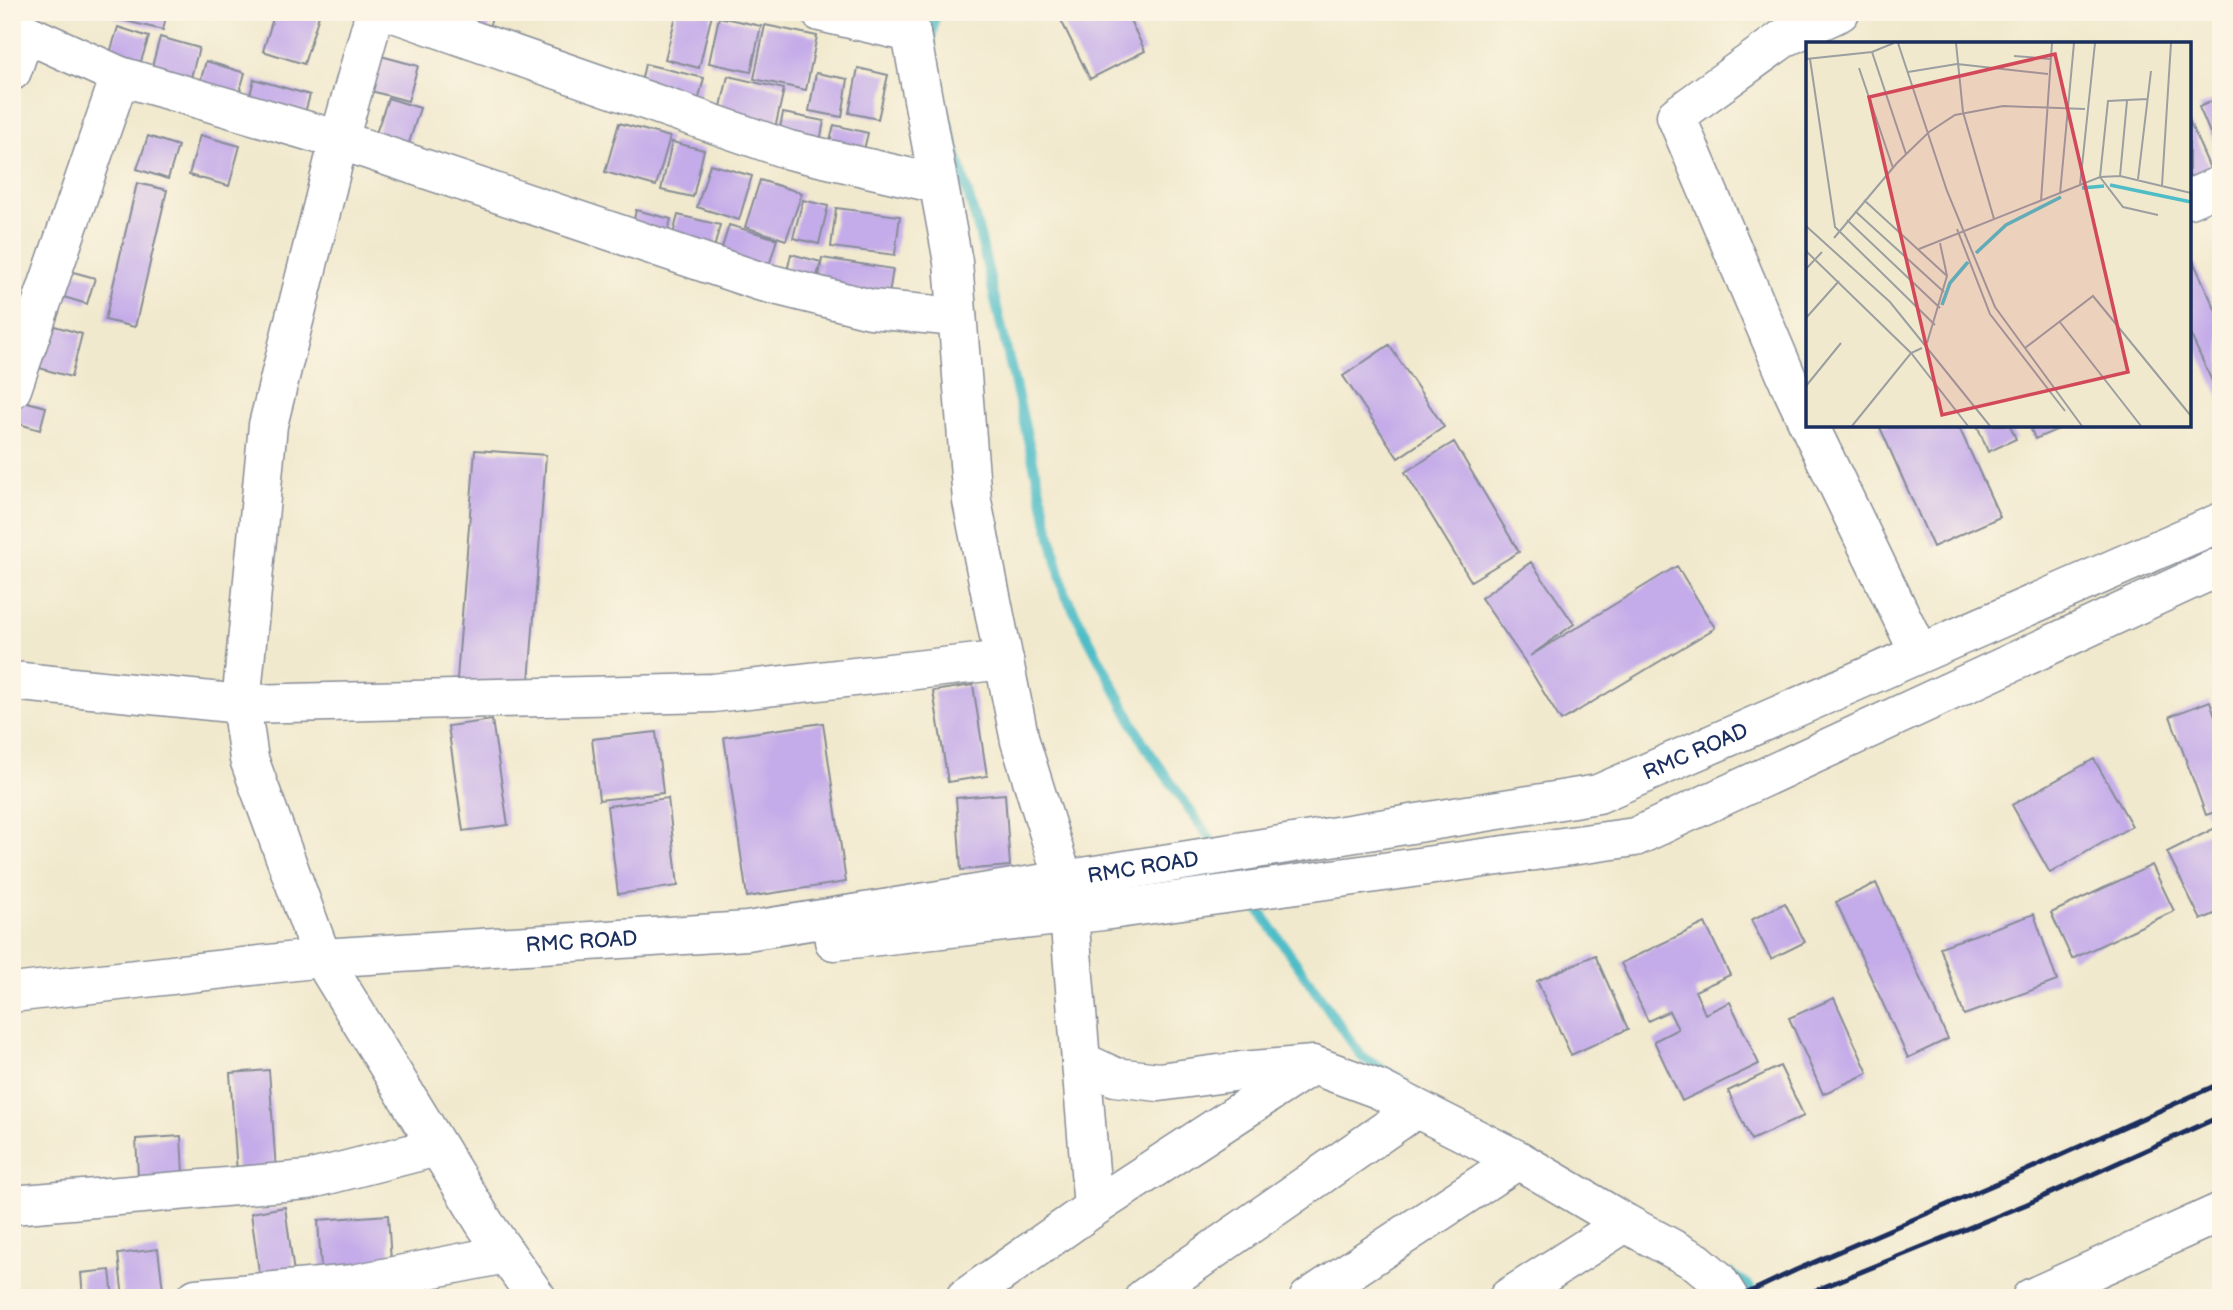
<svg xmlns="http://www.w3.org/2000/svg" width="2233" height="1310" font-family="'Balsamiq Sans',sans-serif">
	<rect width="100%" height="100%" fill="#fcf5e5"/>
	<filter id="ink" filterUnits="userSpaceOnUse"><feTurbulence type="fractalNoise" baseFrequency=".0143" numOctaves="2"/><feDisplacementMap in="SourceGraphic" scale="14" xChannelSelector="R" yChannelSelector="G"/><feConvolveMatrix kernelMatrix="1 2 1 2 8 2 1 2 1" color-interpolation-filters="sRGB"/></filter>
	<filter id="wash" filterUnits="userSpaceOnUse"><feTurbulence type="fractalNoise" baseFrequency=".00686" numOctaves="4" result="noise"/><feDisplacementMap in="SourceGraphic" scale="28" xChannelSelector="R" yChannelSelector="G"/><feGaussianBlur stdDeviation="1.57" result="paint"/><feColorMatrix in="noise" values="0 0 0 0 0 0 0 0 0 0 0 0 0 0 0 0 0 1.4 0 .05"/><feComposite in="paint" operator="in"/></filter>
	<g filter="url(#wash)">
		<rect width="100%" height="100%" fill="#f1e9cd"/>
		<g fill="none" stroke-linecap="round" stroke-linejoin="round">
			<path stroke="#4fbdc7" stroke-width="10" d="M 930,51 L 935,12
				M 943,107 L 979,232 L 1064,592 L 1144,744 L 1217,849
				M 1252,900 L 1362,1057 L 1406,1083
				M 1730,1274 L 1748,1285 L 1756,1298"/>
		</g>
		<g id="blocks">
			<path fill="#c4abe9" d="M 115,12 L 167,12 L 163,30 L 113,18 Z
				M 275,12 L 320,12 L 304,64 L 263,51 Z
				M 453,12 L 493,12 L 486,42 L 448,32 Z
				M 677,12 L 712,14 L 699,68 L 665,59 Z
				M 1057,12 L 1126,12 L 1145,51 L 1090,79 Z
				M 719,17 L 761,26 L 751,72 L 709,63 Z
				M 765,25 L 817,36 L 806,90 L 754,79 Z
				M 118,27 L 149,37 L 135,79 L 105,69 Z
				M 160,37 L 199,48 L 187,92 L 148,81 Z
				M 355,49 L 418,66 L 408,101 L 345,84 Z
				M 206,61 L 245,73 L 234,111 L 195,100 Z
				M 645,64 L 704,78 L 693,122 L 635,109 Z
				M 858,68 L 888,75 L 878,119 L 849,113 Z
				M 816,73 L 848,79 L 842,117 L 809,111 Z
				M 728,76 L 784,89 L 773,137 L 717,124 Z
				M 254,79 L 310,95 L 300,130 L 245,115 Z
				M 2221,97 L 2221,159 L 2199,107 Z
				M 388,98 L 420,108 L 404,159 L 371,148 Z
				M 783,113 L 824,121 L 817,157 L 776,148 Z
				M 2189,120 L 2219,189 L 2189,202 Z
				M 619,123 L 670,137 L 656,186 L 605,172 Z
				M 834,125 L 868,133 L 858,174 L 824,165 Z
				M 200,135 L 240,146 L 229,186 L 189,175 Z
				M 148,136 L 178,146 L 168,179 L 137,169 Z
				M 672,142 L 704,150 L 693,197 L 661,190 Z
				M 710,164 L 752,176 L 739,220 L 697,207 Z
				M 760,180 L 802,193 L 786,240 L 745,227 Z
				M 137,183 L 167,190 L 135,327 L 105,320 Z
				M 803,200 L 828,206 L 819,244 L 793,238 Z
				M 836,208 L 900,216 L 895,255 L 831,247 Z
				M 636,210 L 671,219 L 661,259 L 627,250 Z
				M 678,215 L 720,225 L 710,264 L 668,253 Z
				M 729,225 L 777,239 L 763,286 L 715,271 Z
				M 2189,252 L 2221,322 L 2221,401 L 2189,331 Z
				M 791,254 L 821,262 L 811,297 L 783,289 Z
				M 822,258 L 893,269 L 886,313 L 815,301 Z
				M 44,264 L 95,278 L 87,304 L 37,289 Z
				M 34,320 L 82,334 L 71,377 L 22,363 Z
				M 1389,345 L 1444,427 L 1398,458 L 1343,376 Z
				M 12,398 L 46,407 L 40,430 L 12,422 Z
				M 1879,425 L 1958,425 L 2000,517 L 1933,547 Z
				M 1977,425 L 2010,425 L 2016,439 L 1988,452 Z
				M 2029,425 L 2060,425 L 2061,428 L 2035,439 Z
				M 1454,442 L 1519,552 L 1471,581 L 1405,472 Z
				M 475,450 L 546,455 L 528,696 L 456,691 Z
				M 1531,562 L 1574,624 L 1530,656 L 1677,566 L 1715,628 L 1561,721 L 1524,660 L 1481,598 Z
				M 973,685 L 987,776 L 948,782 L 933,691 Z
				M 2210,701 L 2221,733 L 2221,810 L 2206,815 L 2170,716 Z
				M 492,720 L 508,825 L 463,831 L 448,726 Z
				M 823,723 L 846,882 L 747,897 L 724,737 Z
				M 656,732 L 663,793 L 599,800 L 592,739 Z
				M 2094,759 L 2132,826 L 2050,873 L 2012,805 Z
				M 1005,794 L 1010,866 L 961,870 L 956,798 Z
				M 668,798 L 678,886 L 618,894 L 607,806 Z
				M 2221,825 L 2221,911 L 2201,920 L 2167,852 Z
				M 2152,865 L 2174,911 L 2072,959 L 2051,913 Z
				M 1876,883 L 1948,1039 L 1908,1058 L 1836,902 Z
				M 1785,903 L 1805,942 L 1771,959 L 1751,920 Z
				M 2034,914 L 2057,981 L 1964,1015 L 1940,947 Z
				M 1705,923 L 1730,975 L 1695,991 L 1705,1014 L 1730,1002 L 1759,1064 L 1682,1101 L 1654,1041 L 1678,1029 L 1669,1011 L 1648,1021 L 1621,963 Z
				M 1595,955 L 1628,1029 L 1571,1055 L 1537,981 Z
				M 1834,998 L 1868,1073 L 1823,1094 L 1789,1018 Z
				M 1780,1066 L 1804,1116 L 1751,1140 L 1728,1091 Z
				M 269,1070 L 277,1184 L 238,1187 L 230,1073 Z
				M 181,1136 L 184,1192 L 139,1194 L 136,1139 Z
				M 285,1207 L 296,1288 L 262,1294 L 251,1213 Z
				M 388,1215 L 392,1278 L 322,1283 L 318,1220 Z
				M 158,1249 L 164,1298 L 123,1298 L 118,1254 Z
				M 110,1270 L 113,1298 L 83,1298 L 81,1273 Z"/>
		</g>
	</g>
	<g filter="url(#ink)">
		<use href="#blocks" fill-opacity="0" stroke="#868c96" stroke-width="2"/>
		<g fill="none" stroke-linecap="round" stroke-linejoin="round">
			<defs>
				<g id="minor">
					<path d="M 375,12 L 339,140 L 268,425 L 241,704 L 249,759 L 322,958 L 485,1224 L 537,1298"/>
					<path d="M 391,12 L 789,150 L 938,184"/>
					<path d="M 820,12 L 911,33"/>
					<path d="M 907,12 L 953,262 L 972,501 L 1020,741 L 1063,879 L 1069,915 L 1093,1208"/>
					<path d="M 12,30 L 25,33 L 120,76 L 339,140 L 759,281 L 871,309 L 957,317"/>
					<path d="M 12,71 L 25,33"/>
					<path d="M 2189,199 L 2221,185"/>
					<path d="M 12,389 L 120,76"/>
					<path d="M 1808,423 L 1791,387 L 1676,116 L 1784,38 L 1840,12"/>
					<path d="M 1809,425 L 1919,653"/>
					<path d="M 12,681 L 241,704 L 713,693 L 1004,660"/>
					<path d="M 834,941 L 1103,911 L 1635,837 L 2221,566"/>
					<path id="s1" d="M 12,993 L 322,958 L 747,931 L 1598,794 L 2221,522"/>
					<path d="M 1081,1061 L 1115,1077 L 1159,1082 L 1241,1071 L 1313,1065 L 1378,1089 L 1518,1160 L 1625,1223 L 1697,1262 L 1717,1279 L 1729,1298"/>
					<path d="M 12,1205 L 308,1180 L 437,1147"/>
					<path d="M 196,1298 L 353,1284 L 506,1254"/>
					<path d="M 965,1298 L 1093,1208 L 1309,1067"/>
					<path d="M 1144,1298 L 1416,1109"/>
					<path d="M 1309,1298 L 1518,1160"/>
					<path d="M 1508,1298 L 1625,1223"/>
					<path d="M 2031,1298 L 2221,1212"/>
				</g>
			</defs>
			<use href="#minor" stroke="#868c96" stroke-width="41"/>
			<use href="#minor" stroke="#fff" stroke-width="38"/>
			<path stroke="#1b2f5e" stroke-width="5" d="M 1737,1298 L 1796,1270 L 2016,1175 L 2221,1083
				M 1797,1298 L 2027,1204 L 2221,1116"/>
		</g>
	</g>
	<g text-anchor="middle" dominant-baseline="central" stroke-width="6" stroke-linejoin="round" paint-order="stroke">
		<g font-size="21" fill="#1b2f5e" stroke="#fcf5e5">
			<text stroke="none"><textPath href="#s1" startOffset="1706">RMC ROAD</textPath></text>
			<text stroke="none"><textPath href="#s1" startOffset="1139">RMC ROAD</textPath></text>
			<text stroke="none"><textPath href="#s1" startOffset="572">RMC ROAD</textPath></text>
		</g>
	</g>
	<g transform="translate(1806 42)">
		<rect width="385" height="385" fill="#f1e9cd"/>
		<path fill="none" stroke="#4fbdc7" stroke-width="3.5" d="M 304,143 L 385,160M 276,146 L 298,144M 170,211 L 200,183 L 255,155M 136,263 L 144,241 L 162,220"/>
		<path fill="none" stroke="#9b9fa1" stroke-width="2" d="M 92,1 L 141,149 L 189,265 L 276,384M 150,1 L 157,70 L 188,177M 385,1 L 385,27M 66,10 L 100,112M 208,14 L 245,17M 0,17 L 66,10 L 88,1M 4,17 L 29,185 L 129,283M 53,26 L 87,126M 102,30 L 151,22 L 242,32M 341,57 L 302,59 L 294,135 L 317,165 L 352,173M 314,134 L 321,59M 332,137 L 345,29M 274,143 L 289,1M 356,143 L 365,1M 254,152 L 268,1M 58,158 L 141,234M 235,159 L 246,1M 49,169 L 138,250M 41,178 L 134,266M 0,184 L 84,260 L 184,384M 151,187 L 184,272 L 259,369M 28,196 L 91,121 L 123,90 L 149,73 L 197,64 L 279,67M 113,207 L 294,135 L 314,134 L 385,151M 0,209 L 105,311 L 162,384M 0,227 L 16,210M 0,276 L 33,239M 253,279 L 335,384M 121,301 L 141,234 L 134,201M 219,306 L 287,254 L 385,374M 0,344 L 35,301M 46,384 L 105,311 L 116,306"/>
		<path fill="#d1495b" fill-opacity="0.15" stroke="#d1495b" stroke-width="3.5" d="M 249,12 L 322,330 L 136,373 L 63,55 Z"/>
		<rect width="385" height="385" fill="none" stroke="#1b2f5e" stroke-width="3.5"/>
	</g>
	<rect width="2233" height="1310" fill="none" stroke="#fcf5e5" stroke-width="42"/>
</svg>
